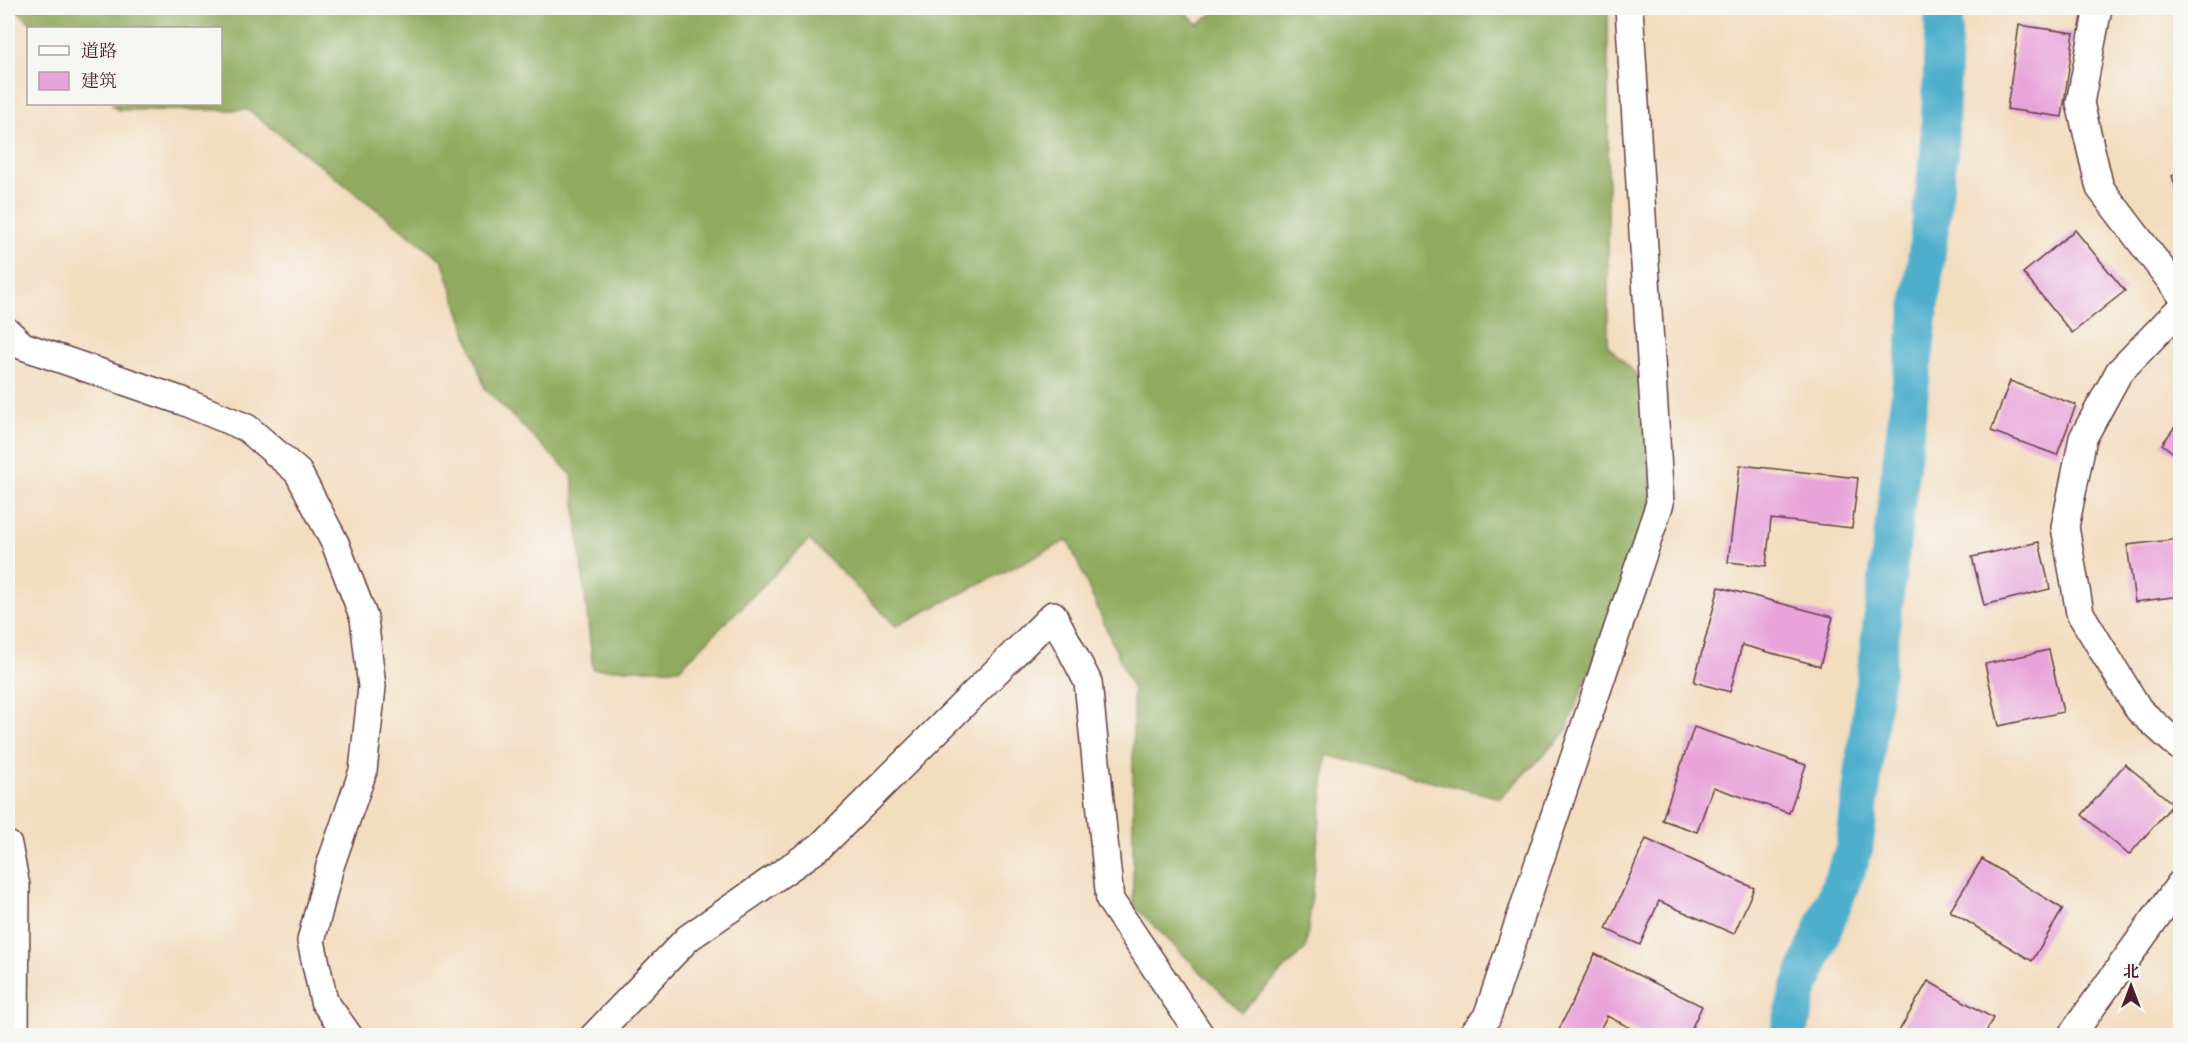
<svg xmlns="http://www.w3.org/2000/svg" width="2188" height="1043" font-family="'Old Standard TT','Noto Serif SC',serif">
	<rect width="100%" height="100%" fill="#f6f6f2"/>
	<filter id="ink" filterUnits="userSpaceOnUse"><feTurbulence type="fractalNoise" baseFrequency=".0167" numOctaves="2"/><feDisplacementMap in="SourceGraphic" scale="12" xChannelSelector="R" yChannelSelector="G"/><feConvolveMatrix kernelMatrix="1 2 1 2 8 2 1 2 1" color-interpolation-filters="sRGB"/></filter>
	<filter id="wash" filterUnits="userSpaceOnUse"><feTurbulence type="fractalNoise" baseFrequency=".008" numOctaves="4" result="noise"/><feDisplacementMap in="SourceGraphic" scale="24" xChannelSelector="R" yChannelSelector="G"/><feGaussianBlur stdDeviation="1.35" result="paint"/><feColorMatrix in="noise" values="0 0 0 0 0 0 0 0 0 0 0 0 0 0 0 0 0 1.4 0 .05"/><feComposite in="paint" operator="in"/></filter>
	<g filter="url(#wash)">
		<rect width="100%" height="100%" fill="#f3ddbf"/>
		<path fill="#90ab5e" stroke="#6d6544" stroke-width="1.5" d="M 15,8 L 1181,8 L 1198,24 L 1222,8 L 1608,8 L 1608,346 L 1651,389 L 1651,518 L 1565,733 L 1500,798 L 1327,755 L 1306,948 L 1241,1012 L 1133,905 L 1133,690 L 1068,540 L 896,626 L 809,540 L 679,669 L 593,669 L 572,475 L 485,389 L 442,260 L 248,110 L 118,110 L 112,104 L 220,104 L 220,28 L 36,28 Z"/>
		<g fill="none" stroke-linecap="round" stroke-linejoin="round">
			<path stroke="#4dafcc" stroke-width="38" d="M 1788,1036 L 1799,990 L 1854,850 L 1939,153 L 1944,8"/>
		</g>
		<g id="blocks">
			<path fill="#e8a3da" d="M 2019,25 L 2074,33 L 2062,117 L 2007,109 Z
				M 2180,173 L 2180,199 L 2172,176 Z
				M 2075,230 L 2125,291 L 2072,333 L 2023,273 Z
				M 2010,381 L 2076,405 L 2057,455 L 1991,431 Z
				M 2180,420 L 2180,458 L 2162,444 Z
				M 1740,465 L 1858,478 L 1852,528 L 1771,519 L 1766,566 L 1728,562 Z
				M 2180,539 L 2180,596 L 2135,602 L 2127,545 Z
				M 2039,542 L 2050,589 L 1984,605 L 1972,557 Z
				M 1719,587 L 1833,617 L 1820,666 L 1742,645 L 1730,692 L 1694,682 Z
				M 2049,650 L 2063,712 L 1999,726 L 1985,664 Z
				M 1694,727 L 1806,765 L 1789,813 L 1713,787 L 1697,832 L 1662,820 Z
				M 2125,764 L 2173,804 L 2129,855 L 2082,815 Z
				M 1646,839 L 1754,888 L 1734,934 L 1659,901 L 1640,945 L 1606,929 Z
				M 1982,859 L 2063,909 L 2032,961 L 1950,911 Z
				M 1595,954 L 1702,1006 L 1688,1036 L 1646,1036 L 1607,1016 L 1597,1036 L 1556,1036 Z
				M 1928,981 L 1993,1018 L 1984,1036 L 1907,1036 L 1899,1031 Z"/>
		</g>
	</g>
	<g filter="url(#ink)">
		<use href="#blocks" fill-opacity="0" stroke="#633c41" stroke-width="1.5"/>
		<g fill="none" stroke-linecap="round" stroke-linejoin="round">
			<defs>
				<path id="minor" d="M 2098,8 L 2080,103 L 2100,188 L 2180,293
					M 2180,311 L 2175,314 L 2119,372 L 2083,438 L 2065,527 L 2080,613 L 2139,710 L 2180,747
					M 8,332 L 23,346 L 182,401 L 247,428 L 298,472 L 335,543 L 364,618 L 372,687 L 363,771 L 330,866 L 311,941 L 324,1001 L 349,1036
					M 8,845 L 16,886 L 15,1036
					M 594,1036 L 688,938 L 821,846 L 1053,615 L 1088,682 L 1110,900 L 1201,1036
					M 1471,1036 L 1487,1017 L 1660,503 L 1629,8
					M 2071,1036 L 2180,884"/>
			</defs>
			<use href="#minor" stroke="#633c41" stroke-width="30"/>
			<use href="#minor" stroke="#fff" stroke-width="27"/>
		</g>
	</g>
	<rect width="2188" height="1043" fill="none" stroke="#f6f6f2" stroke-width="30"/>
	<rect x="27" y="27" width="195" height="78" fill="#f6f6f2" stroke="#b1a0a2" stroke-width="1.5"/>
	<rect x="39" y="46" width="30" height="9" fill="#ffffff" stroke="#b1a0a2" stroke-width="1.5"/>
	<text x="81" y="57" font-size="18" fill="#4a1f2b">道路</text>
	<rect x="39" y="72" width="30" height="18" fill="#e8a3da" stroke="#b1a0a2" stroke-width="1.5"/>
	<text x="81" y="87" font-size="18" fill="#4a1f2b">建筑</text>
	<g transform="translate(2131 986)" stroke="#f6f6f2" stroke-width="4.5" paint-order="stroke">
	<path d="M0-4.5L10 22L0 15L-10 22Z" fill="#4a1f2b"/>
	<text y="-9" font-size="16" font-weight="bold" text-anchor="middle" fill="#4a1f2b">北</text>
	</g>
</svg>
